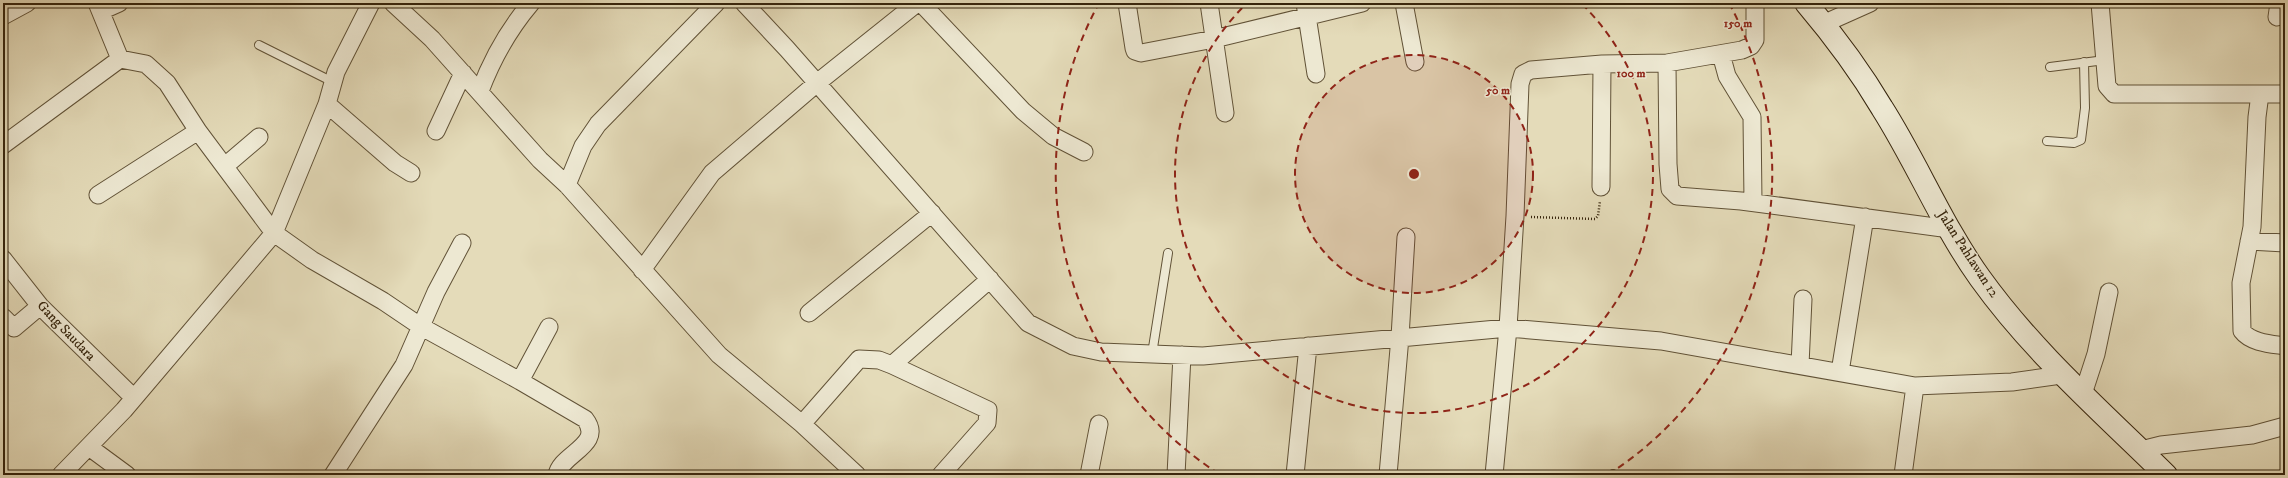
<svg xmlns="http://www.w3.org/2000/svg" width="2288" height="478" font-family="'IM FELL DW Pica',serif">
	<rect width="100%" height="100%" fill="#e4dbb9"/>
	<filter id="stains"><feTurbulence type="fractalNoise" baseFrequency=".005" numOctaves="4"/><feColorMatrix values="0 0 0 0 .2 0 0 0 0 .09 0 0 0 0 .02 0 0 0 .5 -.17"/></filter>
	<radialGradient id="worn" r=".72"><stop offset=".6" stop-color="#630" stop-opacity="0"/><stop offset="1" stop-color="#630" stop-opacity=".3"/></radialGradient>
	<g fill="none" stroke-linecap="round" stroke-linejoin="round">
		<defs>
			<path id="service" d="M 259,45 L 333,82
				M 2050,67 L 2105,60
				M 2047,141 L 2074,143 L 2081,140 L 2085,108 L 2084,62
				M 1152,354 L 1168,253
				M 1613,475 L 1613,474"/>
			<path id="minor" d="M 393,3 L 432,39 L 540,160 L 567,185 L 719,355 L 802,424 L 857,475
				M 744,3 L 787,49 L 1028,323 L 1073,346 L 1101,352 L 1203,356 L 1508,328 L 1661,341 L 1915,386 L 2012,382 L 2061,375
				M 921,3 L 1023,111 L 1053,136 L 1084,152
				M 1127,3 L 1134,48 L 1135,51 L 1141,53 L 1214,39 L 1362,3
				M 1209,3 L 1225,113
				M 1305,3 L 1316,74
				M 1404,3 L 1415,62
				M 2100,3 L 2107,86 L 2114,94 L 2285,94
				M 101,11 L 119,3
				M 3,16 L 27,3
				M 2277,17 L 2279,3
				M 1823,24 L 1870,3
				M 1721,54 L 1727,76 L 1752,117 L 1753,202
				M 120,59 L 146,64 L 167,83 L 198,131 L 274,233 L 312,260 L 383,301 L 420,326 L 520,381 L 585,419 C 605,445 560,454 557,475
				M 1667,63 L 1668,164 L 1670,189 L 1677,196 L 1741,201 L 1950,229
				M 480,91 C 492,59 509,29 531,3
				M 2260,94 L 2257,117 L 2252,227 L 2241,283 L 2242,331 C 2251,343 2272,344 2285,346
				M 327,104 L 395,163 L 411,173
				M 436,131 L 463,73
				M 3,145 L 120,59 L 97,3
				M 225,166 L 259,137
				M 567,185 L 583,146 L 598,124 L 716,3
				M 1601,187 L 1602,64
				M 98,195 L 198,131
				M 2249,241 L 2285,243
				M 3,259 L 40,306 L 134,398
				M 642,270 L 712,173 L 817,83 L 917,3
				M 809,313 L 932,213
				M 3,317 L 14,328 L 40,306
				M 892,365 L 988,410 L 987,423 L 941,475
				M 1800,365 L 1803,299
				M 1840,372 L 1865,217
				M 520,381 L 549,327
				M 2083,394 L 2096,354 L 2109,292
				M 802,424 L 859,359 L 879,360 L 892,365 L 990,279
				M 89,447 L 127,475
				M 2141,450 L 2161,445 L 2252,435 L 2285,426
				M 61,475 L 124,410 L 274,233 L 327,104 L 336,72 L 371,3
				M 333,475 L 404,365 L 436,292 L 462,243
				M 1089,475 L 1099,424
				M 1176,475 L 1182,355
				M 1295,475 L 1308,346
				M 1388,475 L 1400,337 L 1406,237
				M 1494,475 L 1508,328 L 1515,216 L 1520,84 L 1523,74 L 1531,70 L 1602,64 L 1667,63 L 1742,50 L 1751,46 L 1755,40 L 1755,3
				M 1903,475 L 1915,386"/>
			<path id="secondary" d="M 1806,3 C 1834,36 1860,71 1882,108 C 1917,163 1942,225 1980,278 C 2033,352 2101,411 2166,475"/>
		</defs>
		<use href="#service" stroke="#615237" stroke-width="10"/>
		<use href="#minor" stroke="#615237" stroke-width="19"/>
		<use href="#secondary" stroke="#35240c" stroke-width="24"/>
		<path stroke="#35240c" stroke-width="2.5" stroke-dasharray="1 2" stroke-linecap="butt" d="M 1531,217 L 1595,219 L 1598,216 L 1600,201"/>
		<use href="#service" stroke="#ede8d2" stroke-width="8"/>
		<use href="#minor" stroke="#ede8d2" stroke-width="17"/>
		<use href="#secondary" stroke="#ede8d2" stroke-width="22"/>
	</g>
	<circle cx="1414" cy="174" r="119" fill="#8f2418" fill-opacity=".12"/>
	<g fill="none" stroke="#8f2418" stroke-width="2" stroke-dasharray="7 5">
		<circle cx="1414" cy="174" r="119"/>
		<path d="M1582 4A239 239 0 1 1 1246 4"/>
		<path d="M1219 474A358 358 0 0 1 1099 3M1729 3A358 358 0 0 1 1609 474"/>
	</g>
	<g text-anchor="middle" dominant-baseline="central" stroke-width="3" stroke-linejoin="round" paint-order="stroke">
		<g font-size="14" fill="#35240c" stroke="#ede8d2">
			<text transform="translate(1968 254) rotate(57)">Jalan Pahlawan 12</text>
			<text transform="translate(66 331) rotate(46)">Gang Saudara</text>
		</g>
	</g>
	<circle cx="1414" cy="174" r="6" fill="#8f2418" stroke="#ede8d2" stroke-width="2"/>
	<g font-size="12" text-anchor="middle" font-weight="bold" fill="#8f2418" stroke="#ede8d2" stroke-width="3" stroke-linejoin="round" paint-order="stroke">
		<text x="1738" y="27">150 m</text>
		<text x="1631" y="77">100 m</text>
		<text x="1498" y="94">50 m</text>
	</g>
	<rect width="2288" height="478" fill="none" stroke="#e4dbb9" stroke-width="16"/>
	<rect x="4" y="4" width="2280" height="470" fill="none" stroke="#35240c" stroke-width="2"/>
	<rect x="8" y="8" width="2272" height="462" fill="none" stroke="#35240c"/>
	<rect width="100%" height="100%" filter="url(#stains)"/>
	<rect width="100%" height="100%" fill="url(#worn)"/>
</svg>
